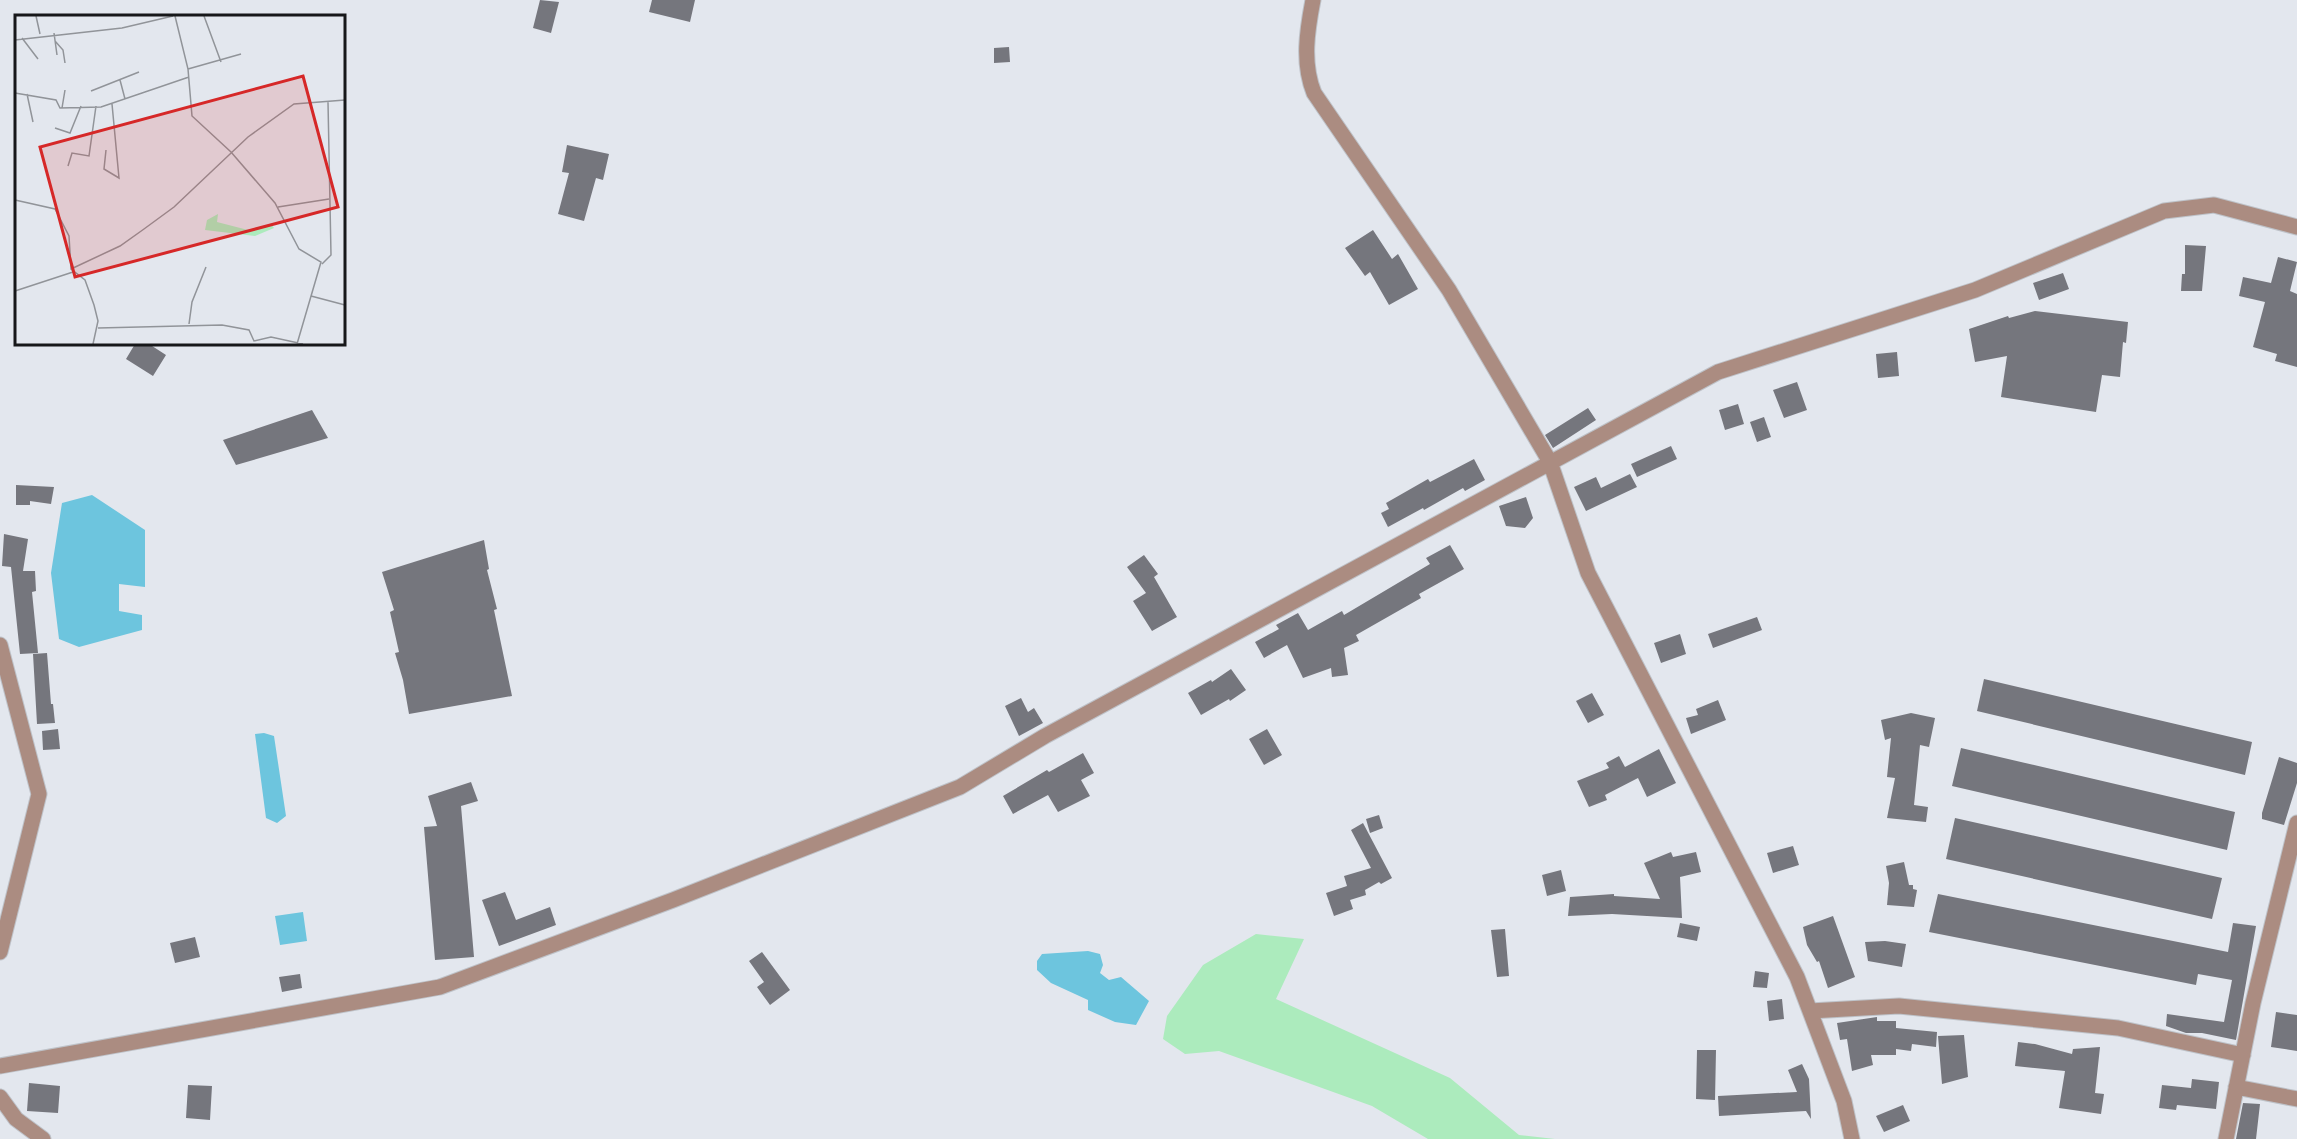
<svg xmlns="http://www.w3.org/2000/svg" width="2297" height="1139" font-family="Helvetica,sans-serif">
	<rect width="100%" height="100%" fill="#e3e7ee"/>
	<path fill="#acebbd" d="M 1256,934 L 1304,939 L 1276,999 L 1450,1078 L 1519,1135 L 1555,1139 L 1428,1139 L 1372,1106 L 1219,1051 L 1185,1054 L 1163,1039 L 1167,1016 L 1203,965 Z"/>
	<path fill="#6dc5de" d="M 92,495 L 145,530 L 145,587 L 119,584 L 119,611 L 142,615 L 142,630 L 79,647 L 59,639 L 51,573 L 62,503 Z
		M 264,733 L 274,736 L 286,816 L 277,823 L 266,818 L 255,734 Z
		M 303,912 L 307,941 L 280,945 L 275,916 Z
		M 1088,951 L 1100,954 L 1103,965 L 1100,973 L 1109,980 L 1121,977 L 1149,1001 L 1136,1025 L 1115,1022 L 1088,1010 L 1088,1000 L 1051,983 L 1037,970 L 1037,961 L 1042,954 Z"/>
	<path fill="#75767d" d="M 540,0 L 559,2 L 551,33 L 533,28 Z
		M 652,0 L 695,0 L 690,22 L 649,12 Z
		M 1009,47 L 1010,62 L 994,63 L 994,48 Z
		M 567,145 L 609,154 L 603,180 L 596,178 L 584,221 L 558,214 L 569,173 L 562,172 Z
		M 1373,230 L 1392,259 L 1398,254 L 1418,289 L 1389,305 L 1370,272 L 1365,276 L 1345,248 Z
		M 2185,245 L 2206,246 L 2202,291 L 2181,291 L 2182,274 L 2185,274 Z
		M 2278,257 L 2297,262 L 2290,291 L 2297,294 L 2297,367 L 2275,361 L 2277,354 L 2253,347 L 2265,302 L 2239,296 L 2243,277 L 2271,283 Z
		M 2063,273 L 2069,289 L 2039,300 L 2033,283 Z
		M 2035,311 L 2128,322 L 2126,343 L 2123,342 L 2120,377 L 2102,375 L 2096,412 L 2001,397 L 2007,356 L 1975,362 L 1969,329 L 2008,316 L 2009,318 Z
		M 135,344 L 149,344 L 166,355 L 153,376 L 126,359 Z
		M 1897,352 L 1899,376 L 1878,378 L 1876,354 Z
		M 1797,382 L 1807,410 L 1784,418 L 1773,390 Z
		M 1738,404 L 1744,424 L 1725,430 L 1719,410 Z
		M 1588,408 L 1596,420 L 1553,448 L 1545,435 Z
		M 312,410 L 328,438 L 236,465 L 223,440 Z
		M 1764,417 L 1771,437 L 1757,442 L 1750,422 Z
		M 1671,446 L 1677,459 L 1637,477 L 1631,464 Z
		M 1474,459 L 1485,480 L 1465,491 L 1463,488 L 1424,510 L 1423,508 L 1388,527 L 1381,513 L 1389,509 L 1386,503 L 1428,479 L 1430,482 Z
		M 1630,474 L 1637,487 L 1586,511 L 1574,487 L 1596,477 L 1601,488 Z
		M 16,485 L 54,487 L 51,504 L 30,501 L 30,505 L 16,505 Z
		M 1526,497 L 1533,518 L 1525,528 L 1506,526 L 1499,506 Z
		M 4,534 L 28,539 L 23,571 L 35,571 L 36,591 L 32,592 L 38,653 L 20,654 L 11,567 L 2,566 Z
		M 484,540 L 489,569 L 487,570 L 497,609 L 494,610 L 512,696 L 409,714 L 403,680 L 395,653 L 399,652 L 390,612 L 394,610 L 382,572 Z
		M 1450,545 L 1464,569 L 1419,594 L 1421,598 L 1356,635 L 1359,641 L 1344,648 L 1348,675 L 1332,677 L 1331,668 L 1303,678 L 1287,645 L 1264,658 L 1255,642 L 1279,629 L 1276,625 L 1298,613 L 1308,630 L 1342,611 L 1344,615 L 1430,564 L 1426,558 Z
		M 1144,555 L 1158,574 L 1154,577 L 1177,617 L 1152,631 L 1133,601 L 1146,593 L 1127,567 Z
		M 1757,617 L 1762,630 L 1713,648 L 1708,634 Z
		M 1680,634 L 1686,654 L 1661,663 L 1654,643 Z
		M 47,653 L 51,704 L 53,704 L 55,723 L 37,724 L 33,654 Z
		M 1231,669 L 1246,690 L 1230,701 L 1229,699 L 1201,715 L 1188,693 L 1211,680 L 1212,682 Z
		M 1984,679 L 2252,742 L 2245,775 L 1977,711 Z
		M 1592,693 L 1604,715 L 1588,723 L 1576,701 Z
		M 1021,698 L 1028,712 L 1034,708 L 1043,723 L 1019,736 L 1005,706 Z
		M 1718,700 L 1726,720 L 1691,734 L 1686,718 L 1698,715 L 1696,709 Z
		M 1911,713 L 1935,718 L 1929,747 L 1920,745 L 1914,805 L 1928,807 L 1926,822 L 1887,818 L 1895,778 L 1887,777 L 1891,738 L 1885,740 L 1881,720 Z
		M 58,729 L 60,749 L 43,750 L 42,731 Z
		M 1267,729 L 1282,755 L 1264,765 L 1249,739 Z
		M 1961,748 L 2235,812 L 2227,850 L 1952,786 Z
		M 1659,749 L 1676,783 L 1647,797 L 1638,778 L 1605,795 L 1607,800 L 1589,807 L 1577,781 L 1609,768 L 1606,763 L 1619,756 L 1625,767 Z
		M 1083,753 L 1094,773 L 1081,780 L 1090,796 L 1058,812 L 1048,795 L 1013,814 L 1003,796 L 1047,770 L 1049,772 Z
		M 2279,757 L 2297,763 L 2297,783 L 2284,825 L 2262,819 L 2262,813 Z
		M 471,782 L 478,801 L 461,806 L 474,957 L 435,960 L 424,827 L 437,826 L 428,796 Z
		M 1379,815 L 1383,828 L 1370,833 L 1366,819 Z
		M 1955,818 L 2222,878 L 2212,919 L 1946,859 Z
		M 1363,823 L 1392,878 L 1381,884 L 1379,882 L 1365,890 L 1366,895 L 1350,900 L 1353,909 L 1334,916 L 1326,893 L 1347,886 L 1344,876 L 1371,868 L 1351,830 Z
		M 1793,846 L 1799,865 L 1773,873 L 1767,853 Z
		M 1671,852 L 1673,857 L 1696,852 L 1701,872 L 1680,877 L 1682,918 L 1612,914 L 1568,916 L 1570,897 L 1614,894 L 1614,896 L 1660,899 L 1644,863 Z
		M 1904,862 L 1909,885 L 1913,885 L 1913,889 L 1917,890 L 1914,907 L 1887,905 L 1889,883 L 1886,866 Z
		M 1561,870 L 1566,891 L 1547,896 L 1542,875 Z
		M 505,892 L 516,920 L 550,907 L 556,925 L 499,946 L 482,900 Z
		M 1938,894 L 2228,952 L 2233,923 L 2256,926 L 2236,1040 L 2202,1033 L 2186,1033 L 2166,1026 L 2167,1014 L 2224,1022 L 2232,980 L 2198,974 L 2196,985 L 1929,932 Z
		M 1833,916 L 1855,977 L 1828,988 L 1819,961 L 1817,962 L 1807,945 L 1803,927 Z
		M 1680,923 L 1700,927 L 1697,941 L 1677,937 Z
		M 1505,929 L 1509,976 L 1497,977 L 1491,930 Z
		M 195,937 L 200,957 L 175,963 L 170,943 Z
		M 1885,941 L 1906,944 L 1902,967 L 1868,961 L 1865,942 Z
		M 762,952 L 790,990 L 770,1005 L 757,987 L 764,982 L 749,961 Z
		M 1755,971 L 1769,973 L 1767,988 L 1753,987 Z
		M 300,974 L 302,988 L 282,992 L 279,977 Z
		M 1782,999 L 1784,1019 L 1769,1021 L 1767,1001 Z
		M 2276,1012 L 2297,1015 L 2297,1051 L 2271,1047 Z
		M 1877,1017 L 1877,1021 L 1896,1021 L 1896,1028 L 1937,1032 L 1936,1047 L 1912,1044 L 1911,1051 L 1896,1049 L 1896,1055 L 1871,1055 L 1873,1065 L 1852,1071 L 1847,1039 L 1840,1040 L 1837,1023 Z
		M 1964,1035 L 1968,1077 L 1942,1084 L 1938,1036 Z
		M 2018,1042 L 2035,1044 L 2072,1054 L 2073,1049 L 2100,1047 L 2095,1093 L 2104,1094 L 2101,1114 L 2059,1108 L 2065,1071 L 2015,1066 Z
		M 1697,1050 L 1716,1050 L 1715,1100 L 1696,1099 Z
		M 1802,1064 L 1809,1079 L 1811,1119 L 1806,1111 L 1719,1116 L 1718,1096 L 1797,1092 L 1788,1070 Z
		M 2192,1079 L 2219,1082 L 2216,1109 L 2177,1105 L 2176,1110 L 2159,1108 L 2162,1085 L 2191,1088 Z
		M 29,1083 L 60,1086 L 58,1113 L 27,1111 Z
		M 188,1085 L 212,1086 L 210,1120 L 186,1118 Z
		M 2243,1103 L 2260,1104 L 2256,1139 L 2236,1139 Z
		M 1903,1105 L 1910,1121 L 1884,1132 L 1876,1116 Z"/>
	<g fill="none" stroke-linecap="round" stroke-linejoin="round">
		<defs>
			<path id="street" d="M 1313,0 C 1307,31 1302,63 1314,93 L 1449,290 L 1550,462 L 1588,573 L 1797,977 L 1844,1101 L 1852,1139
				M 0,645 L 39,794 L 0,952
				M 1810,1011 L 1899,1006 L 2118,1028 L 2243,1055
				M 0,1066 L 440,987 L 673,900 L 960,787 L 1045,736 L 1718,372 L 1975,290 L 2164,211 L 2214,205 L 2297,227
				M 2236,1087 L 2297,1099
				M 0,1097 L 16,1119 L 43,1139
				M 2226,1139 L 2253,1003 L 2297,823"/>
		</defs>
		<use href="#street" stroke="#bec2c8" stroke-width="17"/>
		<use href="#street" stroke="#ab8c81" stroke-width="15"/>
	</g>
	<g transform="translate(15 15)">
		<rect width="330" height="330" fill="#e3e7ee"/>
		<path d="M 203,199 L 202,207 L 233,215 L 256,209 L 259,213 L 240,221 L 190,215 L 192,205 Z" fill="#acebbd"/>
		<path fill="none" stroke="#919499" stroke-width="1.5" d="M 21,1 L 25,19M 160,1 L 173,54 L 177,101 L 216,137 L 260,188 L 284,234 L 306,247 L 282,329M 189,1 L 206,47M 39,18 L 42,40M 7,23 L 23,44M 0,25 L 107,13 L 158,1M 40,26 L 48,35 L 50,48M 173,54 L 226,39M 105,65 L 110,84M 76,76 L 124,57M 0,78 L 41,85 L 45,93 L 86,92 L 174,62M 12,79 L 18,107M 47,93 L 50,75M 40,113 L 55,118 L 66,91M 91,135 L 89,154 L 104,163 L 97,89M 53,151 L 57,138 L 74,141 L 81,91M 0,185 L 40,194 L 54,221 L 56,254 L 70,265 L 79,290 L 83,306 L 78,329M 263,192 L 314,184M 307,249 L 316,240 L 313,87M 56,254 L 105,231 L 129,214 L 159,192 L 233,122 L 279,89 L 330,85M 0,276 L 58,257M 296,281 L 330,290M 174,309 L 177,287 L 191,252M 83,313 L 207,310 L 234,315 L 239,326 L 256,322 L 288,329"/>
		<path fill="#d62828" fill-opacity="0.15" stroke="#d62828" stroke-width="3" d="M 288,61 L 323,192 L 60,262 L 25,132 Z"/>
		<rect width="330" height="330" fill="none" stroke="#161719" stroke-width="3"/>
	</g>
</svg>
